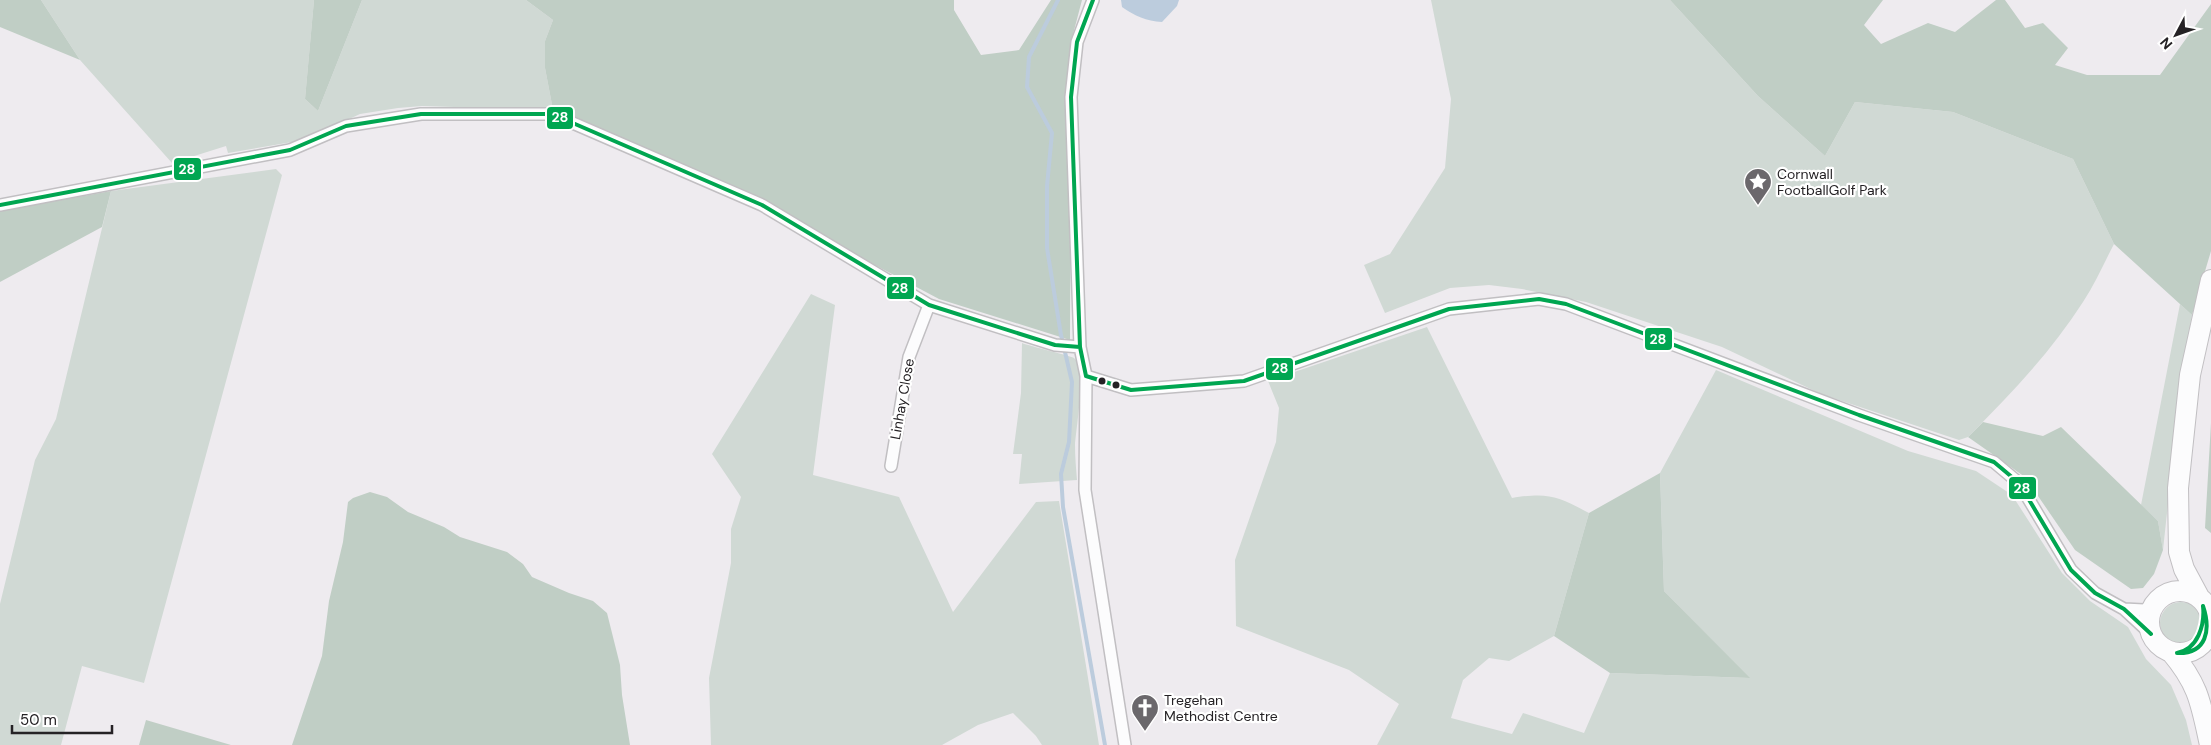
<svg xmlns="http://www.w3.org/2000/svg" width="2211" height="745" font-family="'DM Sans',sans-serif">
	<rect width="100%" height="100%" fill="#eeebef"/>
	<path fill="#d0d9d4" d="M 41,0 L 314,0 L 305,99 L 318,111 L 362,0 L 526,0 L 553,20 L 545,41 L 545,68 L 553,110 L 422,106 L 398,108 L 360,114 L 304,140 L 228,153 L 226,146 L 172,163 L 80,60 Z
		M 1431,0 L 1670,0 L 1758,96 L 1825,156 L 1855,102 L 1953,112 L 2073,159 L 2114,244 C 2104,263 2095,284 2083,302 C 2051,352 2010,395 1968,437 L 1959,440 L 1821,394 L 1722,347 L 1586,302 L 1522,289 L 1489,285 L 1450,288 L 1385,313 L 1364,265 L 1390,254 L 1445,168 L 1451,99 Z
		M 276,169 L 282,175 L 144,683 L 82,666 L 61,745 L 0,745 L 0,604 L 35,460 L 56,419 L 111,191 Z
		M 811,294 L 835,305 L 813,475 L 899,497 L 953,612 L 1036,502 L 1059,501 L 1099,745 L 1042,745 L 1036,736 L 1013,713 L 978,725 L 942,745 L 711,745 L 709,678 L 731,563 L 731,529 L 741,497 L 712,454 Z
		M 2180,304 L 2192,315 L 2181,383 L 2163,550 L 2158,521 L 2141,505 Z
		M 1427,327 L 1512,498 C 1549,492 1557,496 1589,513 L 1554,636 L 1509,661 L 1489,658 L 1463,680 L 1451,718 L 1512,734 L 1523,713 L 1584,733 L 1610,673 L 1749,678 L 1664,591 L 1660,473 L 1716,370 L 1908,451 L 1976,471 L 2012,495 L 2062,573 L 2090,601 L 2128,627 L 2146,659 L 2171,685 L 2186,720 L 2192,745 L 1377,745 L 1399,704 L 1349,670 L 1236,626 L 1235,560 L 1276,442 L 1279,408 L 1268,381 Z
		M 1022,343 C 1029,346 1072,356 1074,358 C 1087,368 1076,428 1075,445 C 1075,457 1076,468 1077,480 L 1019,484 L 1022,454 L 1013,454 L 1021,393 Z
		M2160 623a21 21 0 1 1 42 0a21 21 0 1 1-42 0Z"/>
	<path fill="#c0cec5" d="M 0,0 L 41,0 L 80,60 L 0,27 Z
		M 314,0 L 362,0 L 318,111 L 305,99 Z
		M 526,0 L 954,0 L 954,10 L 981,55 L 1019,50 L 1051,0 L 1082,0 L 1071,42 L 1077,42 L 1071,97 L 1070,340 L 939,299 L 762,205 L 553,110 L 545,68 L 545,41 L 553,20 Z
		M 1670,0 L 1883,0 L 1864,25 L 1881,44 L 1928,23 L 1955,32 L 1996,0 L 2005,0 L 2025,28 L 2043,23 L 2068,48 L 2055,65 L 2087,75 L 2160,75 L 2211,4 L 2211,251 L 2192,315 L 2114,244 L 2073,159 L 1953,112 L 1855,102 L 1825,156 L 1758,96 Z
		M 111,191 L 102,227 L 0,282 L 0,211 Z
		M 1983,422 L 2043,436 L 2061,427 L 2158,521 L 2163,550 L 2154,574 L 2143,588 L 2131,589 L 2075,550 L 2025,477 L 1968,437 Z
		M 2211,423 L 2211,533 L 2205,528 Z
		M 1660,473 L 1664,591 L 1750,678 L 1610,673 L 1554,636 L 1589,513 Z
		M 370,492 L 387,497 L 408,512 L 444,527 L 460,537 L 507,552 L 523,564 L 532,577 L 569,593 L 593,601 L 607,613 L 620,665 L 622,695 L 630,745 L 292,745 L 322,656 L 329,601 L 343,542 L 348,502 L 353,498 Z
		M 146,720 L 231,745 L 139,745 Z"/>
	<path fill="#bcccdd" d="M 1121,0 L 1179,0 L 1177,6 L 1162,22 C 1146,21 1135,16 1122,7 Z"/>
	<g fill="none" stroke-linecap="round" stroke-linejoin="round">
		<path stroke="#bcccdd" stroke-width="4" d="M 1058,0 L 1029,57 L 1027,87 L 1052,133 L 1047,186 L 1047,248 L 1061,335 L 1072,382 L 1069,442 L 1061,474 L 1063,507 L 1105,745"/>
		<defs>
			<path id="street" d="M 1093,0 L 1077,42 L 1071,97 L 1080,347 L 1086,376 L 1085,490 L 1125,745
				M 0,205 L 290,150 L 346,126 L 421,114 L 552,114 L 762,205 L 929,305 L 1055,345 L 1080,347
				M 1086,376 L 1131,390 L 1244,381 L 1449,309 L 1539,299 L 1566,304 L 1859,415 L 1994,462 L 2019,483 L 2071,570 L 2095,593 L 2124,609 L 2151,634
				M 891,466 L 909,357 L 929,305
				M 2124,609 L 2144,610 L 2152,607"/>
			<path id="secondary" d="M 2204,602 L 2211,606
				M 2208,635 L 2211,633"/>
			<path id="highway" d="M2149 622a31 31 0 1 1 62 0a31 31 0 1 1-62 0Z
				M 2199,597 L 2184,569 L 2179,552 L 2178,488 L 2190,375 L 2211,280
				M 2171,652 C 2199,685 2201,704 2210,745"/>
		</defs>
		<use href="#street" stroke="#c1bfc2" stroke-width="14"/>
		<use href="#secondary" stroke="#c1bfc2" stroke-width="18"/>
		<use href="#highway" stroke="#c1bfc2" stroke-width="22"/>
		<use href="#street" stroke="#fcfcfd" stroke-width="11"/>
		<use href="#secondary" stroke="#fcfcfd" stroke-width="15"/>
		<use href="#highway" stroke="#fcfcfd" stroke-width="20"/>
		<defs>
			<path id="bus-1" d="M 0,205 L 290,150 L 346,126 L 421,114 L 552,114 L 762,205 L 929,305 L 1055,345 L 1080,347
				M 1086,376 L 1131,390 L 1244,381 L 1449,309 L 1539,299 L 1566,304 L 1859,415 L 1994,462 L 2019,483 L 2071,570 L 2095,593 L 2124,609 L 2151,634
				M 1086,376 L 1080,347 L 1071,97 L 1077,42 L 1093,0
				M 2177,653 C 2207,654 2211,630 2203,606
				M 2177,653 C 2198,649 2205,625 2203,606"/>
		</defs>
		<use href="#bus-1" stroke="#fff" stroke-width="8"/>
		<use href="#bus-1" stroke="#00a651" stroke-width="4"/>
	</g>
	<defs>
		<symbol id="sight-pin" viewBox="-11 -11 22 30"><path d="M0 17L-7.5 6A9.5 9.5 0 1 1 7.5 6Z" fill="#6b686c" stroke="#fff"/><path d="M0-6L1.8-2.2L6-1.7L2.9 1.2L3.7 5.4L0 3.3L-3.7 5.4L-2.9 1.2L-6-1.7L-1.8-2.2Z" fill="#fff"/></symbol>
		<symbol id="church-pin" viewBox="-11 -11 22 30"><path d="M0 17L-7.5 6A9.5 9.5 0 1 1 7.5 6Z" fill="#6b686c" stroke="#fff"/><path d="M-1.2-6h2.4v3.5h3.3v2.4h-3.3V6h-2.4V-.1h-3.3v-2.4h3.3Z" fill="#fff"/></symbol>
	</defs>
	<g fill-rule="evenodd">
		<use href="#sight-pin" x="1742" y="166" width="32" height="43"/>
		<use href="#church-pin" x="1129" y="692" width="32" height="43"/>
	</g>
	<g fill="#252225" stroke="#fff" stroke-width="2">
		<circle cx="1102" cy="381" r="4.5"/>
		<circle cx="1116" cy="385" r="4.5"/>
	</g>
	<g text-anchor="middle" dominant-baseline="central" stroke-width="4.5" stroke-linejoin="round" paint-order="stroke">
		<g font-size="14" fill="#252225" stroke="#fff" text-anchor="start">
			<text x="1777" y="174">Cornwall<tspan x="1777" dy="16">FootballGolf Park</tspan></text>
			<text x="1164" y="700">Tregehan<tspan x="1164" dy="16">Methodist Centre</tspan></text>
		</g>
		<g font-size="14" fill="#252225" stroke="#fff">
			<text transform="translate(902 399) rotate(-80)">Linhay Close</text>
		</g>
	</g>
	<g stroke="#fff" stroke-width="2">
		<rect x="546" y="106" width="28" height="24" rx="5" fill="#00a651"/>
		<rect x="173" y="157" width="29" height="24" rx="5" fill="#00a651"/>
		<rect x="886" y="276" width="29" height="24" rx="5" fill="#00a651"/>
		<rect x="1644" y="327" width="29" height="24" rx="5" fill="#00a651"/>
		<rect x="1265" y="357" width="29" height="24" rx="5" fill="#00a651"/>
		<rect x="2008" y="476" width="29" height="24" rx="5" fill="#00a651"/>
	</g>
	<g font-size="14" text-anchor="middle" font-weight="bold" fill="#fff">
		<text x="560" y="122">28</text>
		<text x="187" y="174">28</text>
		<text x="900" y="293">28</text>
		<text x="1658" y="344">28</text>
		<text x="1280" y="373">28</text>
		<text x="2022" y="493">28</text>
	</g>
	<g transform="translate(2176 35) rotate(229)" stroke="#ffffff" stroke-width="4" paint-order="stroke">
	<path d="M0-4L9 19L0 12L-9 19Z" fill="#252225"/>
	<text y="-8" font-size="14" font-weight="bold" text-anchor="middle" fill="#252225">N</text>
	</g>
	<path d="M12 725v8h100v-8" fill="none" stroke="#252225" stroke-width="2.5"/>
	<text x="20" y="725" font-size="15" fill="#252225" stroke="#ffffff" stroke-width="4" paint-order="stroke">50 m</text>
</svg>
